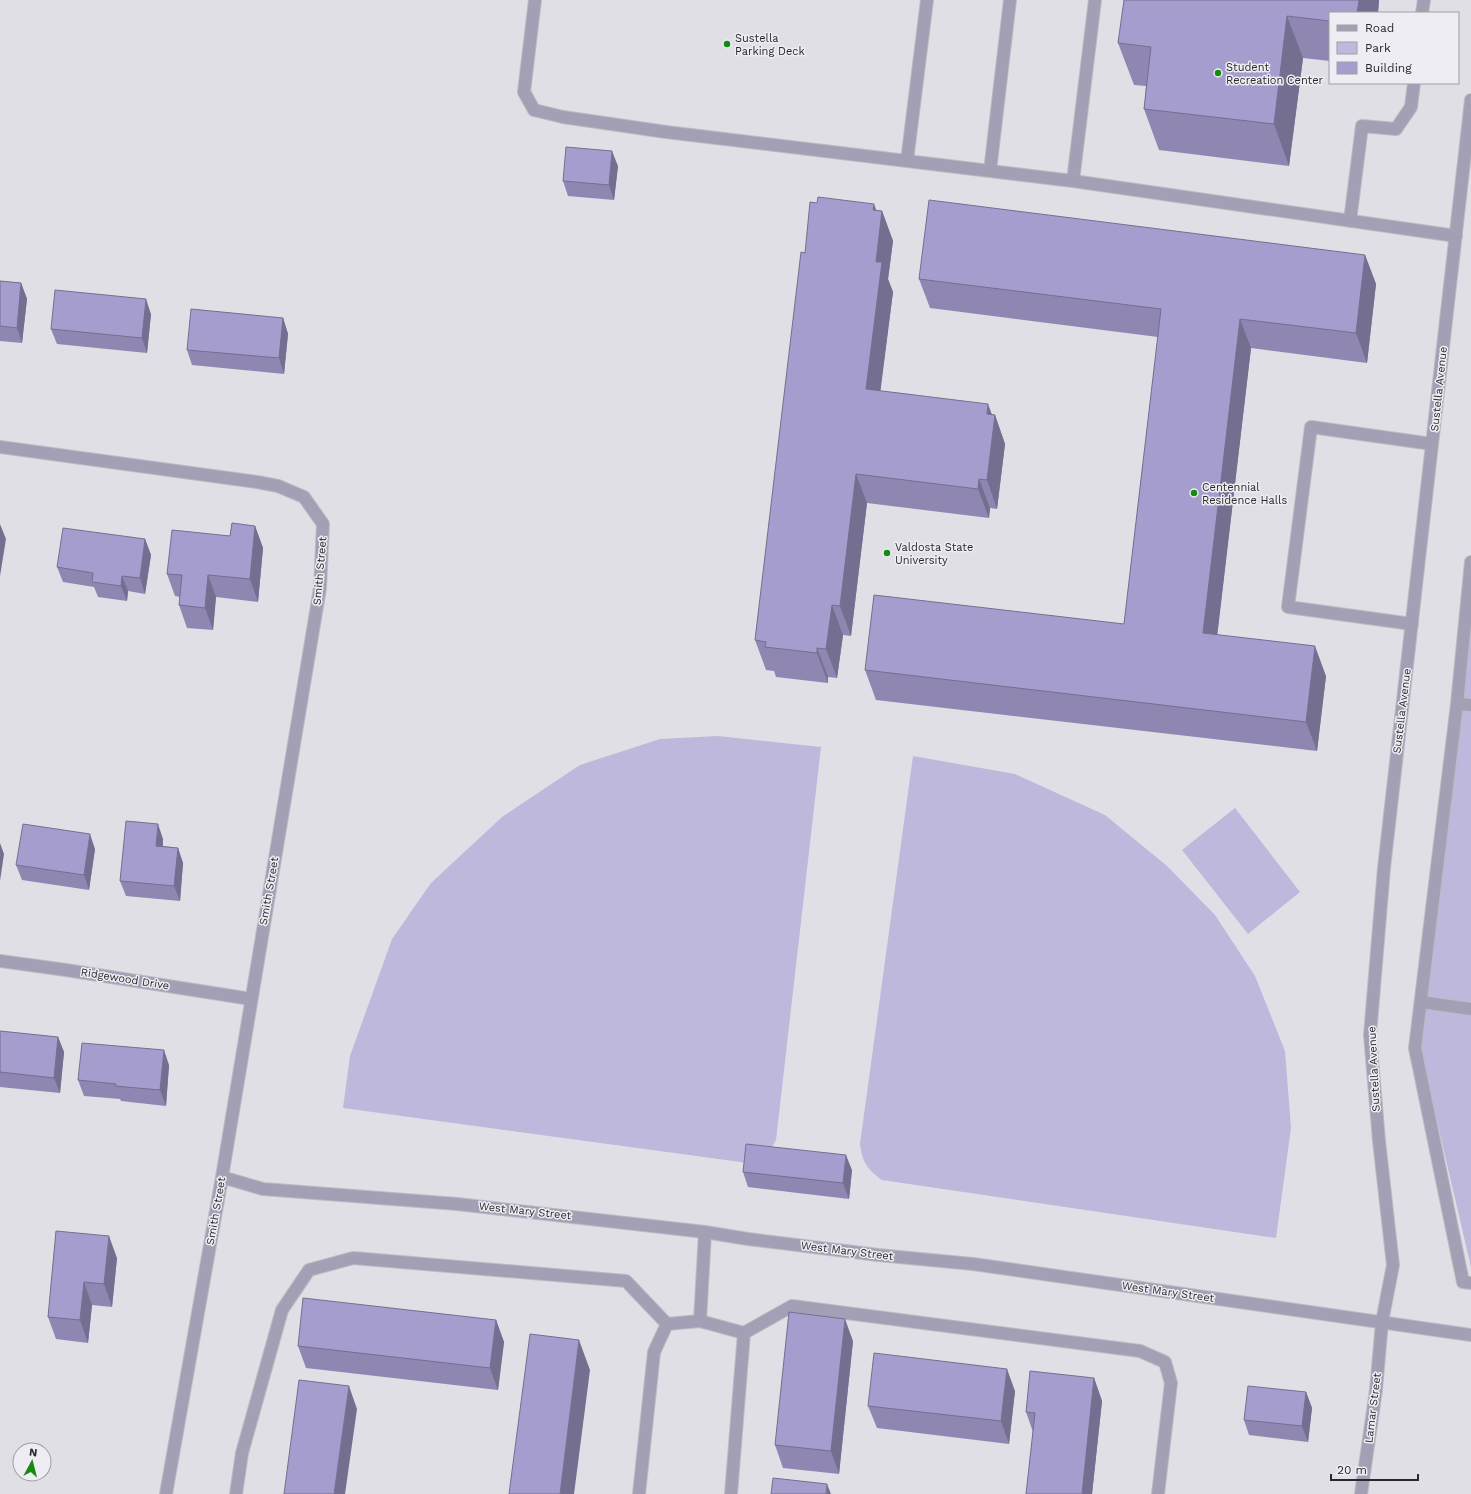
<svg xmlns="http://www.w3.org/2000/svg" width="1471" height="1494" font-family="'Work Sans',sans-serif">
	<rect width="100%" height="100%" fill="#e0dfe6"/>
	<path fill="#bdb8dc" d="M 1471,582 L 1471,1267 L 1421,1053 Z
		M 718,736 L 821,747 L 776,1140 L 771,1149 L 748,1163 L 343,1108 L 350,1056 L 392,939 L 431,883 L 502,817 L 580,765 L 660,739 Z
		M 913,756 L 1015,774 L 1105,815 L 1167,866 L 1215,915 L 1255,976 L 1285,1051 L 1291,1128 L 1276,1238 L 882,1180 C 868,1170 862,1162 860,1144 Z
		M 1235,808 L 1300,892 L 1248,934 L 1182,850 Z"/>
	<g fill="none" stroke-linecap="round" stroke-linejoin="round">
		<defs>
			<path id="service" d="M 535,0 L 524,92 L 534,110 L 563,117 L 666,132 L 1073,181
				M 1095,0 L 1073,181 L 1456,236
				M 1422,13 L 1424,0
				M 907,161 L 927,0
				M 990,171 L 1010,0
				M 1350,221 L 1362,126 L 1396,129 L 1411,107 L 1414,83
				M 1412,624 L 1288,607 L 1311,427 L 1432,444
				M 1457,704 L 1471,562
				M 1471,705 L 1457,704 L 1415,1048 L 1463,1282 L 1471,1283
				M 1421,1002 L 1471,1009
				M 700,1321 L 705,1232
				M 667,1324 L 700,1321 L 744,1333 L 731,1494
				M 744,1333 L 792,1306 L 1140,1351 L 1165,1362 L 1171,1383 L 1158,1494
				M 236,1494 L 242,1453 L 282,1310 L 309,1270 L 353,1258 L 626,1281 L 667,1324
				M 639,1494 L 654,1352 L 667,1324"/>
			<path id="minor" d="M 0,447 L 257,482 L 278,486 L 304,497 L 323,524 L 320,588 L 222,1177 L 166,1494
				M 0,961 L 66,970 L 251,999
				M 222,1177 L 263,1189 L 457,1204 L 705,1232 L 748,1239 L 878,1255 L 973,1264 L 1471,1335
				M 1361,1494 L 1376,1390 L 1382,1322 L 1393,1265 L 1379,1141 L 1370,1035 L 1384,868 L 1471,100"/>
		</defs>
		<use href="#service" stroke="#bbbbc1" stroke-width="14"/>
		<use href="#minor" stroke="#bbbbc1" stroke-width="14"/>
		<use href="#service" stroke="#a3a0b6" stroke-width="12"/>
		<use href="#minor" stroke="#a3a0b6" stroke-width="12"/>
	</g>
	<path fill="#8f87b2" d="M 1124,0 L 1379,0 L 1378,13 L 1330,13 L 1330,61 L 1303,58 L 1289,166 L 1159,150 L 1144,109 L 1146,86 L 1134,85 L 1118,43 Z
		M 618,166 L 614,200 L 568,196 L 563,181 Z
		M 876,210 L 882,211 L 893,241 L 888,279 L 893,292 L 880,391 L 995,415 L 1005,444 L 997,509 L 990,508 L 989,518 L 867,503 L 851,636 L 843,635 L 837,678 L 828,677 L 828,683 L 776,677 L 774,671 L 766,670 L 755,640 L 805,253 Z
		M 1365,255 L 1376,284 L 1367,363 L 1251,348 L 1217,635 L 1326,676 L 1317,751 L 876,700 L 865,670 L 1124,624 L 1158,337 L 930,308 L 919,279 Z
		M 0,281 L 21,283 L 27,299 L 22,343 L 0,341 Z
		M 151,314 L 147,353 L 57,344 L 51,329 Z
		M 283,318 L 288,334 L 284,374 L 192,365 L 187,350 Z
		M 255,526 L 263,548 L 258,602 L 216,597 L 213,630 L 187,628 L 179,605 L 180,597 L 175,596 L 167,574 L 230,536 Z
		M 145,539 L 151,555 L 145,594 L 128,591 L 127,601 L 98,597 L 94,587 L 63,582 L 57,567 Z
		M 163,839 L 163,846 L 178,848 L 183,863 L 180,901 L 126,896 L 120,881 Z
		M 95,849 L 89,890 L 22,880 L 16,865 Z
		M 0,1031 L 58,1037 L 64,1052 L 60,1093 L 0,1087 Z
		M 169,1065 L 166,1106 L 121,1101 L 120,1099 L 84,1096 L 78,1080 Z
		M 852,1170 L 849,1199 L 748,1187 L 743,1172 Z
		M 56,1231 L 117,1258 L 112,1307 L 92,1305 L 88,1343 L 56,1339 L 48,1317 Z
		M 496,1320 L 504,1342 L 498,1390 L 306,1368 L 298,1346 Z
		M 853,1341 L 839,1474 L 783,1468 L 775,1445 Z
		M 1094,1378 L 1102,1401 L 1092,1494 L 1026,1494 L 1033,1432 L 1026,1412 Z
		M 1015,1391 L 1009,1444 L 877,1428 L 868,1406 Z
		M 1306,1392 L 1312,1408 L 1308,1442 L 1249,1435 L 1244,1420 Z"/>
	<path fill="#746e91" d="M 1359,0 L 1379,0 L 1378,13 L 1357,13 Z
		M 1287,16 L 1303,58 L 1289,166 L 1274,124 Z
		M 612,151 L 618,166 L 614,200 L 609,185 Z
		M 874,204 L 881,223 L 882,211 L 893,241 L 888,279 L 893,292 L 877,418 L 866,389 L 876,262 L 873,210 Z
		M 1365,255 L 1376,284 L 1367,363 L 1356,333 Z
		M 21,283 L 27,299 L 22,343 L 17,328 Z
		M 146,299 L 151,314 L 147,353 L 142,338 Z
		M 283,318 L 288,334 L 284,374 L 279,358 Z
		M 1240,319 L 1251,348 L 1214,663 L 1203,633 Z
		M 988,404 L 994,420 L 995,415 L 1005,444 L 997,509 L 987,480 L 987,414 Z
		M 856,474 L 867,503 L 851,636 L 840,606 Z
		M 979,479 L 990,508 L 989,518 L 978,489 Z
		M 0,524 L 6,539 L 0,576 Z
		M 255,526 L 263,548 L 258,602 L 250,579 Z
		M 145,539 L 151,555 L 145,594 L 140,578 Z
		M 208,575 L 216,597 L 213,630 L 205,608 Z
		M 122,576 L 128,591 L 127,601 L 121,586 Z
		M 832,605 L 843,635 L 837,678 L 826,649 Z
		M 1315,646 L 1326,676 L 1317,751 L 1306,722 Z
		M 817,648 L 828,677 L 828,683 L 817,653 Z
		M 158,824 L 163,839 L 162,861 L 156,846 Z
		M 90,834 L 95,849 L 89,890 L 84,875 Z
		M 0,843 L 4,854 L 0,881 Z
		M 178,848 L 183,863 L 180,901 L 174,886 Z
		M 58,1037 L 64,1052 L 60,1093 L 54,1078 Z
		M 164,1050 L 169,1065 L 166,1106 L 160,1090 Z
		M 846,1155 L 852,1170 L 849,1199 L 843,1183 Z
		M 109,1236 L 117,1258 L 112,1307 L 104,1284 Z
		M 84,1282 L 92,1305 L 88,1343 L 80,1320 Z
		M 845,1319 L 853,1341 L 839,1474 L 831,1451 Z
		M 496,1320 L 504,1342 L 498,1390 L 490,1368 Z
		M 579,1340 L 590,1370 L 574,1494 L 560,1494 Z
		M 1007,1369 L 1015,1391 L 1009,1444 L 1001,1421 Z
		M 1094,1378 L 1102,1401 L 1092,1494 L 1082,1494 Z
		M 349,1386 L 357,1409 L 345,1494 L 334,1494 Z
		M 1306,1392 L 1312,1408 L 1308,1442 L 1302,1426 Z
		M 827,1484 L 831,1494 L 826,1494 Z"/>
	<path fill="#a69dcf" stroke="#746e91" d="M 1124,0 L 1359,0 L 1357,13 L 1330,13 L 1330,21 L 1287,16 L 1274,124 L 1144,109 L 1151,47 L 1118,43 Z
		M 566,147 L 612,151 L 609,185 L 563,181 Z
		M 818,197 L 874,204 L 873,210 L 882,211 L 876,262 L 882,262 L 866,389 L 988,404 L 987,414 L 995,415 L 987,480 L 979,479 L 978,489 L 856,474 L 840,606 L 832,605 L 826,649 L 817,648 L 817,653 L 765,647 L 766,642 L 755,640 L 801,252 L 805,253 L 810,202 L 817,203 Z
		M 929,200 L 1365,255 L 1356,333 L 1240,319 L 1203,633 L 1315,646 L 1306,722 L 865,670 L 874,595 L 1124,624 L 1161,309 L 919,279 Z
		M 0,281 L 21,283 L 17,328 L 0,326 Z
		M 55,290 L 146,299 L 142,338 L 51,329 Z
		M 191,309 L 283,318 L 279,358 L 187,350 Z
		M 232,523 L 255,526 L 250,579 L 208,575 L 205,608 L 179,605 L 182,575 L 167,574 L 172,530 L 230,536 Z
		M 63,528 L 145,539 L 140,578 L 122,576 L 121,586 L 92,582 L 93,573 L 57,567 Z
		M 126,821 L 158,824 L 156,846 L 178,848 L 174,886 L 120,881 Z
		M 23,824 L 90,834 L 84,875 L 16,865 Z
		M 0,1031 L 58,1037 L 54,1078 L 0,1072 Z
		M 82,1043 L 164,1050 L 160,1090 L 115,1086 L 116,1084 L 78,1080 Z
		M 746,1144 L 846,1155 L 843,1183 L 743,1172 Z
		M 56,1231 L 109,1236 L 104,1284 L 84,1282 L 80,1320 L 48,1317 Z
		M 303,1298 L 496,1320 L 490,1368 L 298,1346 Z
		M 789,1312 L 845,1319 L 831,1451 L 775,1445 Z
		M 530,1334 L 579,1340 L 560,1494 L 509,1494 Z
		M 874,1353 L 1007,1369 L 1001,1421 L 868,1406 Z
		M 1030,1371 L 1094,1378 L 1082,1494 L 1026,1494 L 1035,1413 L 1026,1412 Z
		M 299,1380 L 349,1386 L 334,1494 L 284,1494 Z
		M 1248,1386 L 1306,1392 L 1302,1426 L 1244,1420 Z
		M 773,1478 L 827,1484 L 826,1494 L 771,1494 Z"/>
	<g fill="#168b10" stroke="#eeedf3" stroke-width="1.5">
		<circle cx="727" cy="44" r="4"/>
		<circle cx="1218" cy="73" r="4"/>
		<circle cx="1194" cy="493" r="4"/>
		<circle cx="887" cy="553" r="4"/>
	</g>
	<g text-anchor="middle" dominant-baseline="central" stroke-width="3" stroke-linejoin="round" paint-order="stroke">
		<g font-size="11" fill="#29292b" stroke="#eeedf3" text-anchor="start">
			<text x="735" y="38">Sustella<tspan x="735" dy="13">Parking Deck</tspan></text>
			<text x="1226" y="67">Student<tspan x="1226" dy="13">Recreation Center</tspan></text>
			<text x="1202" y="487">Centennial<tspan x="1202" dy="13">Residence Halls</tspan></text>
			<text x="895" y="547">Valdosta State<tspan x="895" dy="13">University</tspan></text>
		</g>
		<g font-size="11" fill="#29292b" stroke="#eeedf3">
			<text transform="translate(1439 389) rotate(-84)">Sustella Avenue</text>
			<text transform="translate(320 571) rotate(-85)">Smith Street</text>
			<text transform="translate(1402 711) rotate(-83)">Sustella Avenue</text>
			<text transform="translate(269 891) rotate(-80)">Smith Street</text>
			<text transform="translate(125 979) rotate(9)">Ridgewood Drive</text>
			<text transform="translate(1374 1069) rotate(-93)">Sustella Avenue</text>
			<text transform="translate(216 1211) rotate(-80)">Smith Street</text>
			<text transform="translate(525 1211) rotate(6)">West Mary Street</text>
			<text transform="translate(847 1251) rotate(7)">West Mary Street</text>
			<text transform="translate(1168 1292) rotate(8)">West Mary Street</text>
			<text transform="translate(1373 1408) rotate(-83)">Lamar Street</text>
		</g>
	</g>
	<rect x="1329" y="12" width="130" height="72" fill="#eeedf3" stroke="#9f9fa3"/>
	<rect x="1337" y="25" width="20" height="6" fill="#a3a0b6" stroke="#9f9fa3"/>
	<text x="1365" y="32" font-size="12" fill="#29292b">Road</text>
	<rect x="1337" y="42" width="20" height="12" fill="#bdb8dc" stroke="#9f9fa3"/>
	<text x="1365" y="52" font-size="12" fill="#29292b">Park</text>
	<rect x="1337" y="62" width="20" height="12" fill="#a69dcf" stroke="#9f9fa3"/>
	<text x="1365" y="72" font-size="12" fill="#29292b">Building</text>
	<g transform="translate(32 1462) rotate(7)"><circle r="19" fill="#eeedf3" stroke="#9f9fa3"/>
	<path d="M0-3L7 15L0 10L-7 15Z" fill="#168b10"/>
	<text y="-6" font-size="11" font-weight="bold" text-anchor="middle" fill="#29292b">N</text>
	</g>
	<path d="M1331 1474v6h87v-6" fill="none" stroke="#29292b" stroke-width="2"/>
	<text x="1337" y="1474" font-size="12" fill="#29292b" stroke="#eeedf3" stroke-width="3" paint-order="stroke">20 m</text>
</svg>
